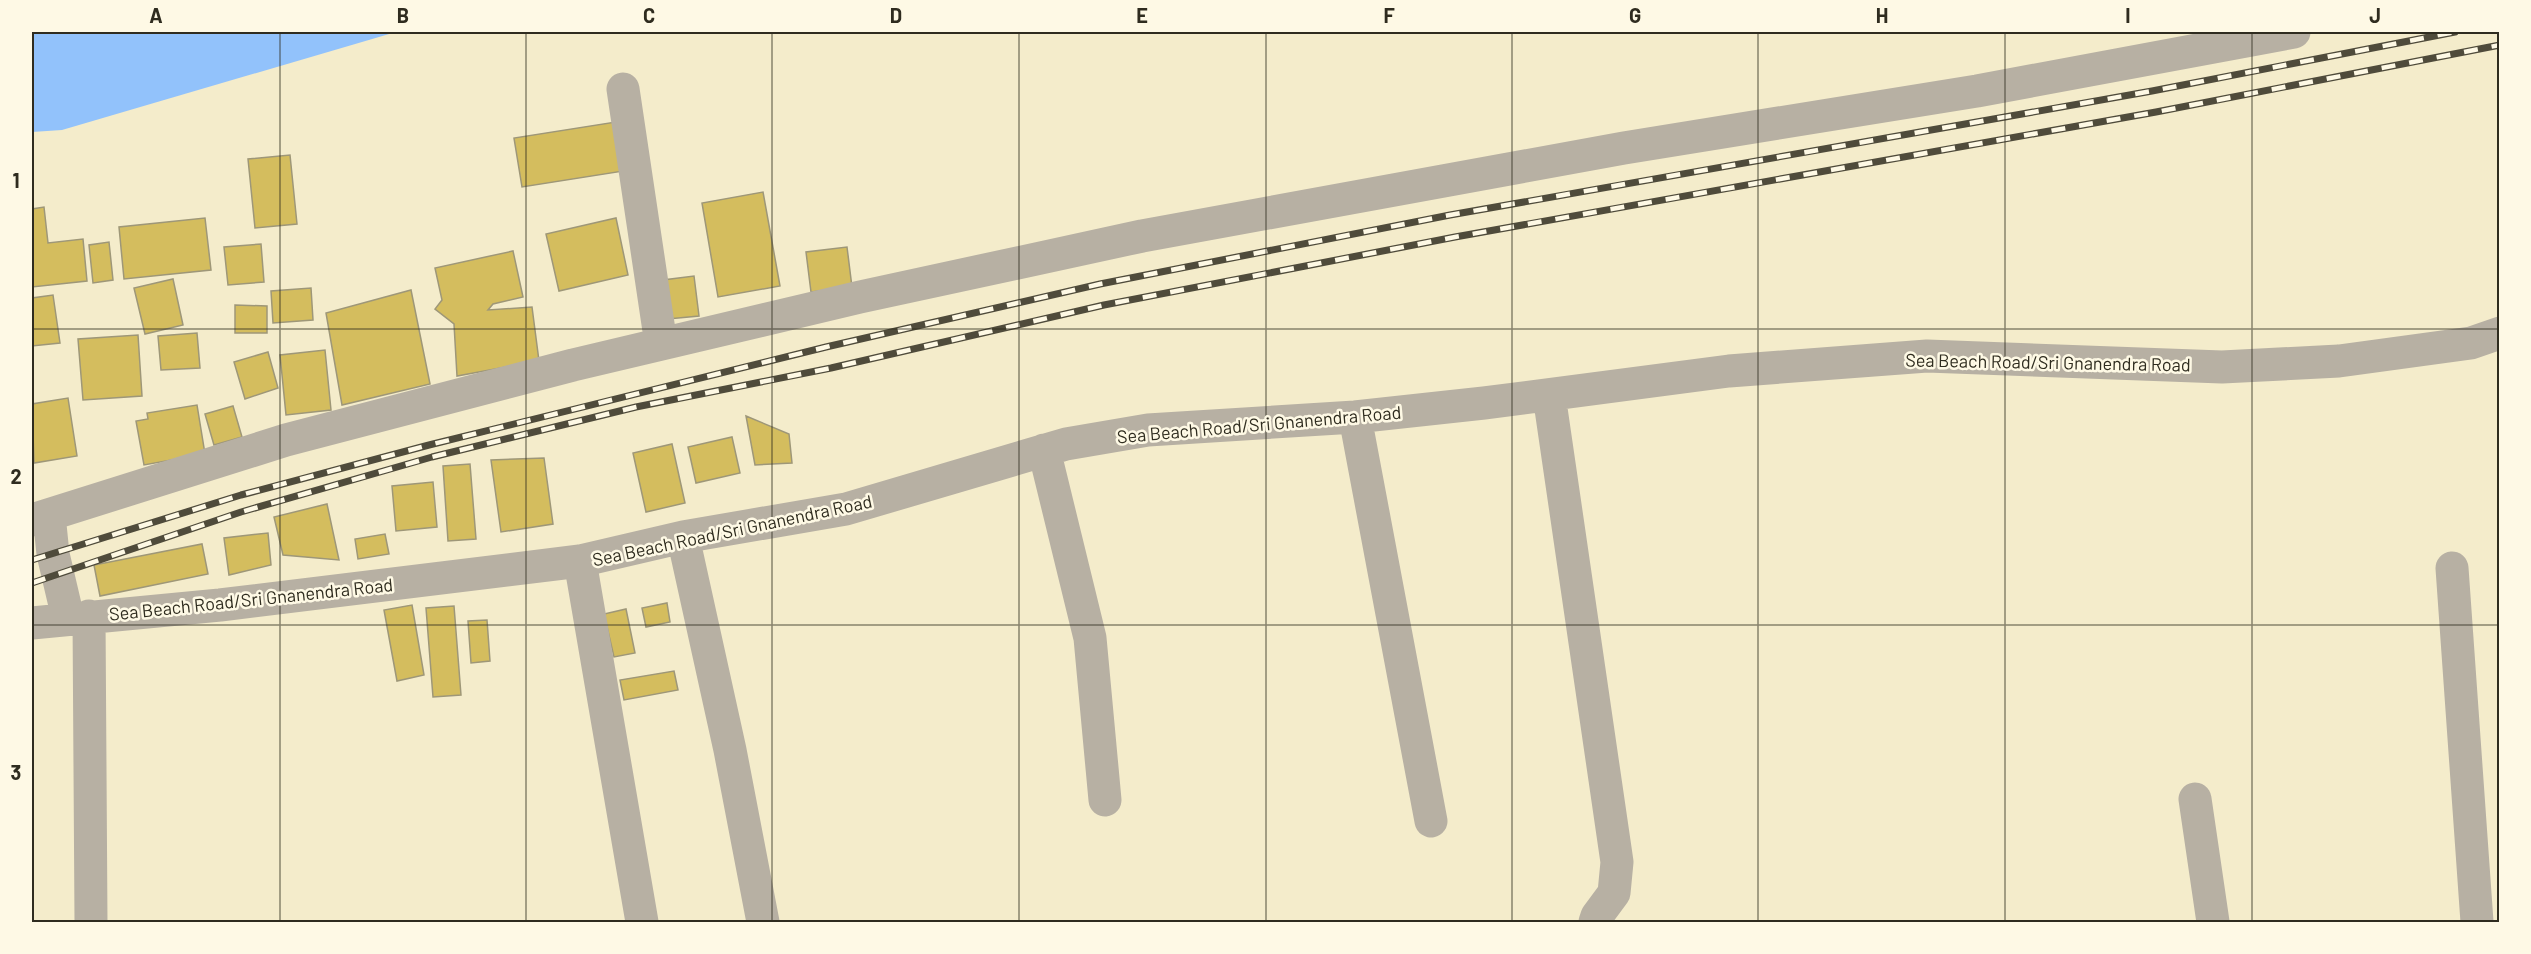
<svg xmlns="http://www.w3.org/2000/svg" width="2531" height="954" font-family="Barlow,sans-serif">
	<rect width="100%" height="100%" fill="#f4eccb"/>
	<path fill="#92c2fb" d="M 32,32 L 396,32 L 62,130 L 32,132 Z"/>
	<path fill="#d4bd5e" stroke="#9e9778" stroke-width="1.5" d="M 622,121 L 630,170 L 522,187 L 514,138 Z
		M 290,155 L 297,224 L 255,228 L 248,159 Z
		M 763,192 L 780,286 L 718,297 L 702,203 Z
		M 44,207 L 48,243 L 83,239 L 87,281 L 32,287 L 32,209 Z
		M 205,218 L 211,270 L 124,279 L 119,227 Z
		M 616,218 L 628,275 L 559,291 L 546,234 Z
		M 109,242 L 113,280 L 93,283 L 89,245 Z
		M 261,244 L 264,282 L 228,285 L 224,247 Z
		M 847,247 L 852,287 L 811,292 L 806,252 Z
		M 513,251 L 523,297 L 493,304 L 488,310 L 532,307 L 539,361 L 457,376 L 454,324 L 435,309 L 442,300 L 435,268 Z
		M 694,276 L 699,316 L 668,319 L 663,280 Z
		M 173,279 L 183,325 L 145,334 L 134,288 Z
		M 311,288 L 313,320 L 273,323 L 271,291 Z
		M 411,290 L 430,384 L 342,405 L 326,313 Z
		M 53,295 L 60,343 L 32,346 L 32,298 Z
		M 235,305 L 267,306 L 267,333 L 235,333 Z
		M 197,333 L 200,368 L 161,370 L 158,336 Z
		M 138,335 L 142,396 L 83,400 L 78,339 Z
		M 325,350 L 331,410 L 286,415 L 280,355 Z
		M 268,352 L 278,388 L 245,399 L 234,362 Z
		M 68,398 L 77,456 L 34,463 L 32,404 Z
		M 197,405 L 205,454 L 144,465 L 136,421 L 148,419 L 147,413 Z
		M 233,406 L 242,437 L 214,445 L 205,414 Z
		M 746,416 L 789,434 L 792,463 L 755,465 Z
		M 732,437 L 740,473 L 696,483 L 688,447 Z
		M 672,444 L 685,503 L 646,512 L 633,453 Z
		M 544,458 L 553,524 L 501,532 L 491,460 Z
		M 470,464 L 476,539 L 448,541 L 443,466 Z
		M 433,482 L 437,527 L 396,531 L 392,486 Z
		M 327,504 L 339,560 L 283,555 L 274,517 Z
		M 268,533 L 271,565 L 229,575 L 224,538 Z
		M 385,534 L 389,554 L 358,559 L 355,539 Z
		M 202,544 L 208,574 L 100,596 L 94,565 Z
		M 667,603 L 670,622 L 646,627 L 642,608 Z
		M 412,605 L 424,675 L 397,681 L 384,610 Z
		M 454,606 L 461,695 L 433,697 L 426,608 Z
		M 626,609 L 635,653 L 614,657 L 604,614 Z
		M 487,620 L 490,661 L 471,663 L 468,621 Z
		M 674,671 L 678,690 L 624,700 L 620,680 Z"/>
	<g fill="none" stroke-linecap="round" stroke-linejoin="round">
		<path stroke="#b7b0a3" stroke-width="33" d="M 623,89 L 661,344
			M 1549,395 L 1617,862 L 1614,893 L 1597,916 L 1595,922
			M 1355,417 L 1431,821
			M 1044,450 L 1090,638 L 1105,800
			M 49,515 L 53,554 L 68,618
			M 32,520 L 286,440 L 573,365 L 860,297 L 1142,236 L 1624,148 L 1977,91 L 2294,32
			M 683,537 L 730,750 L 763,922
			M 580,561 L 642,922
			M 2452,568 L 2477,922
			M 89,616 L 91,922
			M 32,623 L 220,605 L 580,561 L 683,537 L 846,509 L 1066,444 L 1148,430 L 1355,417 L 1484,403 L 1729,371 L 1927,356 L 2222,367 L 2339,361 L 2471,343 L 2500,333
			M 2195,799 L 2213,922"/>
		<defs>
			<path id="rail" d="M 32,560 L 241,495 L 429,445 L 826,347 L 1100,284 L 1450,215 L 2152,91 L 2455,32
				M 32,583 L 241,512 L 432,457 L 636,407 L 831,368 L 1104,305 L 1455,237 L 2156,112 L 2500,45"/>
		</defs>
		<use href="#rail" stroke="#4f4b3b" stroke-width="7"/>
		<use href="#rail" stroke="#fef9e5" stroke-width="4.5" stroke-dasharray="14" stroke-linecap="butt"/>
	</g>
	<path fill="none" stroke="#2f2c1f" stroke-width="1.5" stroke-opacity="0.55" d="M 280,32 L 280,922M 526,32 L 526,922M 772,32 L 772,922M 1019,32 L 1019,922M 1266,32 L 1266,922M 1512,32 L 1512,922M 1758,32 L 1758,922M 2005,32 L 2005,922M 2252,32 L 2252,922M 32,329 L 2500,329M 32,625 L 2500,625"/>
	<g text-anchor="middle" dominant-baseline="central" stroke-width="5" stroke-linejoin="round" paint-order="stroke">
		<g font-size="18" fill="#2f2c1f" stroke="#fef9e5">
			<text transform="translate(2048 362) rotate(1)">Sea Beach Road/Sri Gnanendra Road</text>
			<text transform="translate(1259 424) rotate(-5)">Sea Beach Road/Sri Gnanendra Road</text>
			<text transform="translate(732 530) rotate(-12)">Sea Beach Road/Sri Gnanendra Road</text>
			<text transform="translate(251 599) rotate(-6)">Sea Beach Road/Sri Gnanendra Road</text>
		</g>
	</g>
	<rect width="2531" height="954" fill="none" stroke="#fef9e5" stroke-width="66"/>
	<rect x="33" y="33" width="2465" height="888" fill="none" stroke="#2f2c1f" stroke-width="2"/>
	<g font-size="20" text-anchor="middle" font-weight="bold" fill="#2f2c1f">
		<text x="156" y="23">A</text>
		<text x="403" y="23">B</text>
		<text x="649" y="23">C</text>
		<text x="896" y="23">D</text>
		<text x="1142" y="23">E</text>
		<text x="1389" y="23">F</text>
		<text x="1635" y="23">G</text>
		<text x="1882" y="23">H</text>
		<text x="2128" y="23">I</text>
		<text x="2375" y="23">J</text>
		<text x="16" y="188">1</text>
		<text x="16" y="484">2</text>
		<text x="16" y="780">3</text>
	</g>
</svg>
